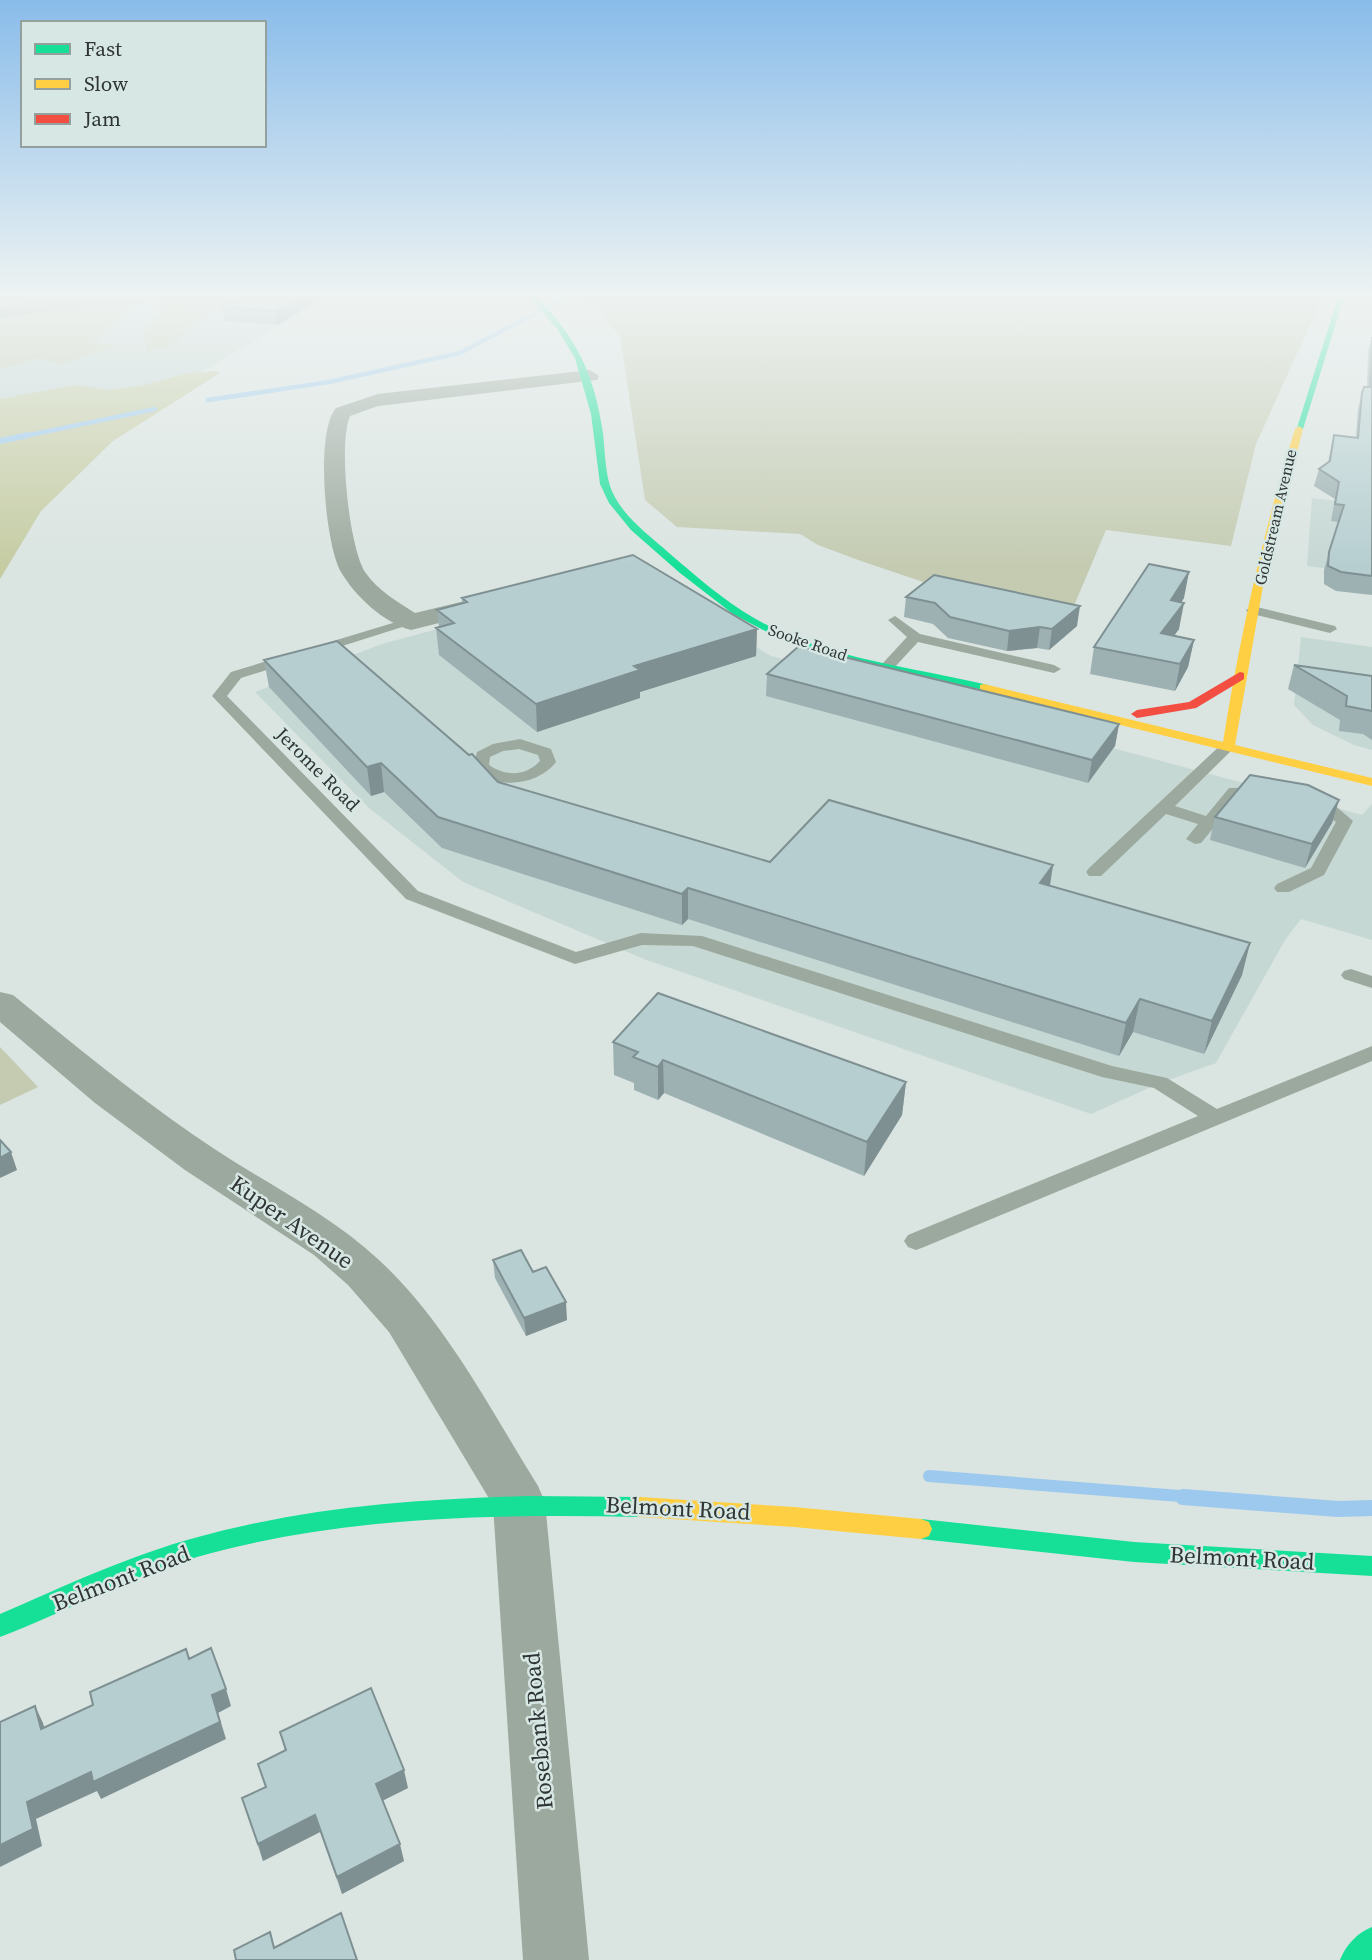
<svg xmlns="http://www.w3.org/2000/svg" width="1372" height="1960" font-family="'Source Serif 4',serif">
	<rect width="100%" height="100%" fill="#dae4e1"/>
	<path fill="#c6d8d4" d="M 0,294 L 335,294 L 0,489 Z
		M 1312,498 L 1372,505 L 1372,574 L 1307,566 Z
		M 636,575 L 771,656 L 1362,815 L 1372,804 L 1372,940 L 1301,919 L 1285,940 L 1216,1063 L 1160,1083 L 1091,1114 L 644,959 L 463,882 L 369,808 L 255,692 L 382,644 Z
		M 1301,637 L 1372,647 L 1372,750 L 1354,745 L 1313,725 L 1294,705 Z"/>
	<path fill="#c4cbb1" d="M 0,294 L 96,294 L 0,310 Z
		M 571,294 L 1324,294 L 1256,444 L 1231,546 L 1106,530 L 1068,620 L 941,588 L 861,561 L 818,545 L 800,534 L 677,527 L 645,500 L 620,336 L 595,308 Z
		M 212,301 L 228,303 L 225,307 L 216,307 L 204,316 L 209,317 L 206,319 L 200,319 L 178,332 L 188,333 L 164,348 L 147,351 L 143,333 L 163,311 Z
		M 98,304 L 130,307 L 92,344 L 119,345 L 61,364 L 39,358 L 0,369 L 0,318 Z
		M 0,1047 L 38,1087 L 0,1105 Z"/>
	<path fill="#c5cca2" d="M 172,294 L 233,294 L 178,311 L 163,311 L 165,308 L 151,307 Z
		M 217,371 L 220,373 L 113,441 L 41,511 L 0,579 L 0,399 L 76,385 L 109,390 L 141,386 L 188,373 Z"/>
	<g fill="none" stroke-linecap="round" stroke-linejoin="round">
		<path stroke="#9cc9ed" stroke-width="4.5" d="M 208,400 L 329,382 L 460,353 L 571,294
			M 20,437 L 155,409"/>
		<path stroke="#9cc9ed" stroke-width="6" d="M 0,441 L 28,435"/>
		<path stroke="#9cc9ed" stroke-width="12" d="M 929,1476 L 1205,1498"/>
		<path stroke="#9cc9ed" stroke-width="16" d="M 1183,1497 L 1338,1509 L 1372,1508"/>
		<path fill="#9ca99e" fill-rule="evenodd" d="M 139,298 L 142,303 L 72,308 L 68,305 Z
			M 1253,606 L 1335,626 L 1337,629 L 1330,633 L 1248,613 L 1246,610 Z
			M 895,616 L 920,634 L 1054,665 L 1061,669 L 1054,673 L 918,642 L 893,669 L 883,669 L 883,663 L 907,637 L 888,620 Z
			M 406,619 L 418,622 L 241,678 L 227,696 L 418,891 L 576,952 L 641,933 L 702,936 L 1112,1066 L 1167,1078 L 1217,1109 L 1372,1046 L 1372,1061 L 924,1247 L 916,1250 L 908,1247 L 904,1241 L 908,1235 L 1198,1116 L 1154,1088 L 1102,1077 L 693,946 L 642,945 L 575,964 L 406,899 L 212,696 L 231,672 Z
			M 520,739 L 551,749 L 556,762 C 538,786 494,791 473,767 L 477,752 L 493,744 ZM 519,749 L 538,755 L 540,761 C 526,776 506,777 489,765 L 490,757 L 503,751 Z
			M 1229,740 L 1234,742 L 1234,748 L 1175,806 L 1206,816 L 1229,788 L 1268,787 L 1268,793 L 1240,796 L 1201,843 L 1195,844 L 1186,839 L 1198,824 L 1166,814 L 1101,876 L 1089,876 L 1086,872 L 1089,868 L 1224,742 Z
			M 1312,798 L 1332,803 L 1353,821 L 1324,875 L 1289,892 L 1277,892 L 1274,888 L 1277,884 L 1311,868 L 1336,822 C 1326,815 1311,811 1304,803 L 1306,800 Z
			M 1351,969 L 1372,976 L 1372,988 L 1344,979 L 1341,975 L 1344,971 Z"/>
		<path fill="#9ca99e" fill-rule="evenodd" d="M 94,294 L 122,294 L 120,297 L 77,308 L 0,318 L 0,308 Z
			M 590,370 L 599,376 L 597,380 L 378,406 L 350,416 C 338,444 349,546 365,572 C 377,590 398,602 415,613 L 486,596 L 495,599 L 499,604 L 495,609 L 411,630 C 384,623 355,596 341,572 C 325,544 315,432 336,408 L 378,394 Z
			M 0,992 L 13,995 C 79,1049 145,1103 216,1150 C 271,1186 331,1215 379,1260 C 446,1322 490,1409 538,1486 L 545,1502 L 589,1960 L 523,1960 L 493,1505 L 389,1332 L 348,1285 L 314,1255 L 185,1170 L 95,1103 L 0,1022 Z"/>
		<path fill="#16e098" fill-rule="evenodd" d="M 526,294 L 533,294 C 577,336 594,374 603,433 C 605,451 605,469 610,486 C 620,515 648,534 669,553 C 696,576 723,600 754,618 C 826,659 909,666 988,685 L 988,691 L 872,668 L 786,642 L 733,614 L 680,573 L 631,530 L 609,503 L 600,484 L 591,414 L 575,358 L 556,327 Z
			M 1339,294 L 1345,294 L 1303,429 L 1296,431 Z
			M 530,1496 L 640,1497 L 648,1500 L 651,1507 L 648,1514 L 640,1517 C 492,1514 341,1516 197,1557 C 128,1577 66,1612 0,1637 L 0,1614 C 65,1586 130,1555 198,1537 C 307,1507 418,1499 530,1496 Z
			M 921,1519 L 1134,1542 L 1372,1556 L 1372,1576 L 1134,1562 L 921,1539 L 913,1536 L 910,1529 L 913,1522 Z
			M 1372,1927 L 1372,1960 L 1340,1960 C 1346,1945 1357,1933 1372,1927 Z"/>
		<path fill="#ffcf43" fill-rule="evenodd" d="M 1299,426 L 1303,429 L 1263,586 L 1235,745 L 1372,778 L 1372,786 L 980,691 L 980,685 L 984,684 L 1223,742 C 1240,636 1263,532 1295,429 Z
			M 640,1497 L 794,1507 L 921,1519 L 929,1522 L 932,1529 L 929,1536 L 921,1539 L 794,1527 L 640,1517 L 632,1514 L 629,1507 L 632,1500 Z"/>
		<path fill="#f24e42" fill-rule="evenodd" d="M 1240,672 L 1244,673 L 1244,679 L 1196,708 L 1137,718 L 1131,714 L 1137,710 L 1189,702 Z"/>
	</g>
	<path fill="#9db1b3" d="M 247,294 L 329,294 L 277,325 L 225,321 L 223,307 Z
		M 388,294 L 420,294 L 419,295 Z
		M 1372,337 L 1372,595 L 1336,591 L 1324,584 L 1324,570 L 1338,522 L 1331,521 L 1335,499 L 1314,486 L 1319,469 L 1328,462 L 1334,435 L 1356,437 L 1358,409 L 1362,393 L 1367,387 L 1368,352 Z
		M 906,597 L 1077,626 L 1049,650 L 1037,648 L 1007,651 L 948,638 L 933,624 L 904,617 Z
		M 462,598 L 757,629 L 756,656 L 640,692 L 640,698 L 537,732 L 439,655 L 436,628 L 439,627 L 437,610 L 462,603 Z
		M 1184,598 L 1181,602 L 1179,629 L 1174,636 L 1194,640 L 1188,667 L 1175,691 L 1090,674 L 1094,647 Z
		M 264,660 L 498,782 L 770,862 L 1053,865 L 1050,886 L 1250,943 L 1242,975 L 1204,1054 L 1133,1032 L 1119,1056 L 688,919 L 682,925 L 442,848 L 384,792 L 371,796 L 269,687 Z
		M 1294,665 L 1372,676 L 1372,740 L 1363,734 L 1339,731 L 1340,720 L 1288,689 Z
		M 767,674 L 1119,724 L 1115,746 L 1088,783 L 766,696 Z
		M 1339,800 L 1332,823 L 1305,868 L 1210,840 L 1215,817 Z
		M 613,1042 L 906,1082 L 902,1115 L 864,1176 L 664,1093 L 658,1100 L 634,1090 L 634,1083 L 614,1075 Z
		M 493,1260 L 533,1272 L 567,1320 L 526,1336 L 495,1278 Z
		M 280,1732 L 408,1788 L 383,1800 L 404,1861 L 342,1894 L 320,1832 L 263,1861 L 242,1798 L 265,1787 L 285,1751 Z"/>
	<path fill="#7f9092" d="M 305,294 L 329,294 L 277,325 L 275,311 Z
		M 1189,572 L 1184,598 L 1166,626 L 1171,600 Z
		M 1184,603 L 1179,629 L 1156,660 L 1161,633 Z
		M 1080,606 L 1077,626 L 1049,650 L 1052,629 Z
		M 1040,627 L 1037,648 L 1007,651 L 1009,631 Z
		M 757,629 L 756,656 L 640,692 L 640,698 L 537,732 L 536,704 L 634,666 Z
		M 1194,640 L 1188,667 L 1175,691 L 1180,664 Z
		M 1119,724 L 1115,746 L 1088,783 L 1092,760 Z
		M 381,763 L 384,792 L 371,796 L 367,767 Z
		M 1339,800 L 1332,823 L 1305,868 L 1312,844 Z
		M 1053,865 L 1048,896 L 1040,883 Z
		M 688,888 L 688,919 L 682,925 L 682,894 Z
		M 1250,943 L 1242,975 L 1204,1054 L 1212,1021 Z
		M 1140,999 L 1133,1032 L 1119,1056 L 1126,1023 Z
		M 663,1060 L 664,1093 L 658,1100 L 658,1067 Z
		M 906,1082 L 902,1115 L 864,1176 L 867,1142 Z
		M 11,1152 L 17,1170 L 0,1178 L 0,1158 Z
		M 566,1302 L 567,1320 L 526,1336 L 524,1318 Z
		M 226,1689 L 231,1706 L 218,1713 L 226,1739 L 101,1799 L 97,1791 L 36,1819 L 42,1846 L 0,1867 L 0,1845 L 27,1802 L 212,1695 Z
		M 35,1706 L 43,1723 L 49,1746 L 41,1729 Z
		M 404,1770 L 408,1788 L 380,1802 L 376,1784 Z
		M 315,1815 L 320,1832 L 263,1861 L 258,1844 Z
		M 400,1844 L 404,1861 L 342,1894 L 337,1877 Z"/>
	<path fill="#b6ced0" stroke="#7f9092" stroke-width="2" d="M 247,294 L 305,294 L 275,311 L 223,307 Z
		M 1372,337 L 1372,576 L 1341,572 L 1328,566 L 1329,552 L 1344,505 L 1335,504 L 1339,482 L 1319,469 L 1330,461 L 1334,435 L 1358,438 L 1362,393 L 1364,387 L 1370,387 Z
		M 633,555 L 757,629 L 634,666 L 640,670 L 536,704 L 436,628 L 454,623 L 437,610 L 467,602 L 462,598 Z
		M 1149,564 L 1189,572 L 1171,600 L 1184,603 L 1161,633 L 1194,640 L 1180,664 L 1094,647 Z
		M 934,575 L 1080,606 L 1052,629 L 1040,627 L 1009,631 L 950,617 L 935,603 L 906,597 Z
		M 337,641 L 469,755 L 472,754 L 498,782 L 770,862 L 829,800 L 1053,865 L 1040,883 L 1250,943 L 1212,1021 L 1140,999 L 1126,1023 L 688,888 L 682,894 L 438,817 L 381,763 L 367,767 L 264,660 Z
		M 799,646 L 1119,724 L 1092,760 L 767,674 Z
		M 1294,665 L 1372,676 L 1372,711 L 1346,706 L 1347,696 Z
		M 1250,775 L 1308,785 L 1339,800 L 1312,844 L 1215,817 Z
		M 658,993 L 906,1082 L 867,1142 L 663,1060 L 658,1067 L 633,1057 L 638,1052 L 613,1042 Z
		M 0,1140 L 11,1152 L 0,1158 Z
		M 521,1250 L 533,1272 L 546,1267 L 566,1302 L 524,1318 L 493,1260 Z
		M 211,1648 L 226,1689 L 212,1695 L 220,1722 L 93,1782 L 91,1772 L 27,1802 L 33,1829 L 0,1845 L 0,1722 L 35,1706 L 41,1729 L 93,1705 L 90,1692 L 186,1649 L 189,1659 Z
		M 371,1688 L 404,1770 L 376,1784 L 400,1844 L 337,1877 L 315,1815 L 258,1844 L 242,1798 L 266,1787 L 258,1764 L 286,1750 L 280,1732 Z
		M 341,1913 L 357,1960 L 236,1960 L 234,1950 L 270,1932 L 274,1948 Z"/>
	<linearGradient id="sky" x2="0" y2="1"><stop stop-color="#89bcea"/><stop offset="0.52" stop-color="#eef3f2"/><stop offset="1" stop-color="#eef3f2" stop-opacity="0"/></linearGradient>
	<rect width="1372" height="568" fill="url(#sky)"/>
	<g text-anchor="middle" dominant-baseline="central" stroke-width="5" stroke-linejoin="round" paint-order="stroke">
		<g font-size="16" fill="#2f3534" stroke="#d7e7e3">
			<text transform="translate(1275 517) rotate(-77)">Goldstream Avenue</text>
			<text transform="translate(808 642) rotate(19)">Sooke Road</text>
		</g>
		<g font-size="19" fill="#2f3534" stroke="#d7e7e3">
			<text transform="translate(318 769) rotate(45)">Jerome Road</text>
		</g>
		<g font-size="23" fill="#2f3534" stroke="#d7e7e3">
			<text transform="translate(292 1222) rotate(35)">Kuper Avenue</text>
			<text transform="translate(678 1508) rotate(3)">Belmont Road</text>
			<text transform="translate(1242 1558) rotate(3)">Belmont Road</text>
			<text transform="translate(121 1578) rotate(-21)">Belmont Road</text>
			<text transform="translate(538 1731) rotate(-95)">Rosebank Road</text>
		</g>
	</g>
	<rect x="21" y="21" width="245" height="126" fill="#d7e7e3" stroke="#94a09d" stroke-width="2"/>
	<rect x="35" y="44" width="35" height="10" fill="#16e098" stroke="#94a09d" stroke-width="2"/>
	<text x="84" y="56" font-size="21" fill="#2f3534">Fast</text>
	<rect x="35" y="79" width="35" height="10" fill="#ffcf43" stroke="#94a09d" stroke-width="2"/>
	<text x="84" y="91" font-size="21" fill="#2f3534">Slow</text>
	<rect x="35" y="114" width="35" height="10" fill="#f24e42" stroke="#94a09d" stroke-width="2"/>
	<text x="84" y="126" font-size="21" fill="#2f3534">Jam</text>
</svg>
